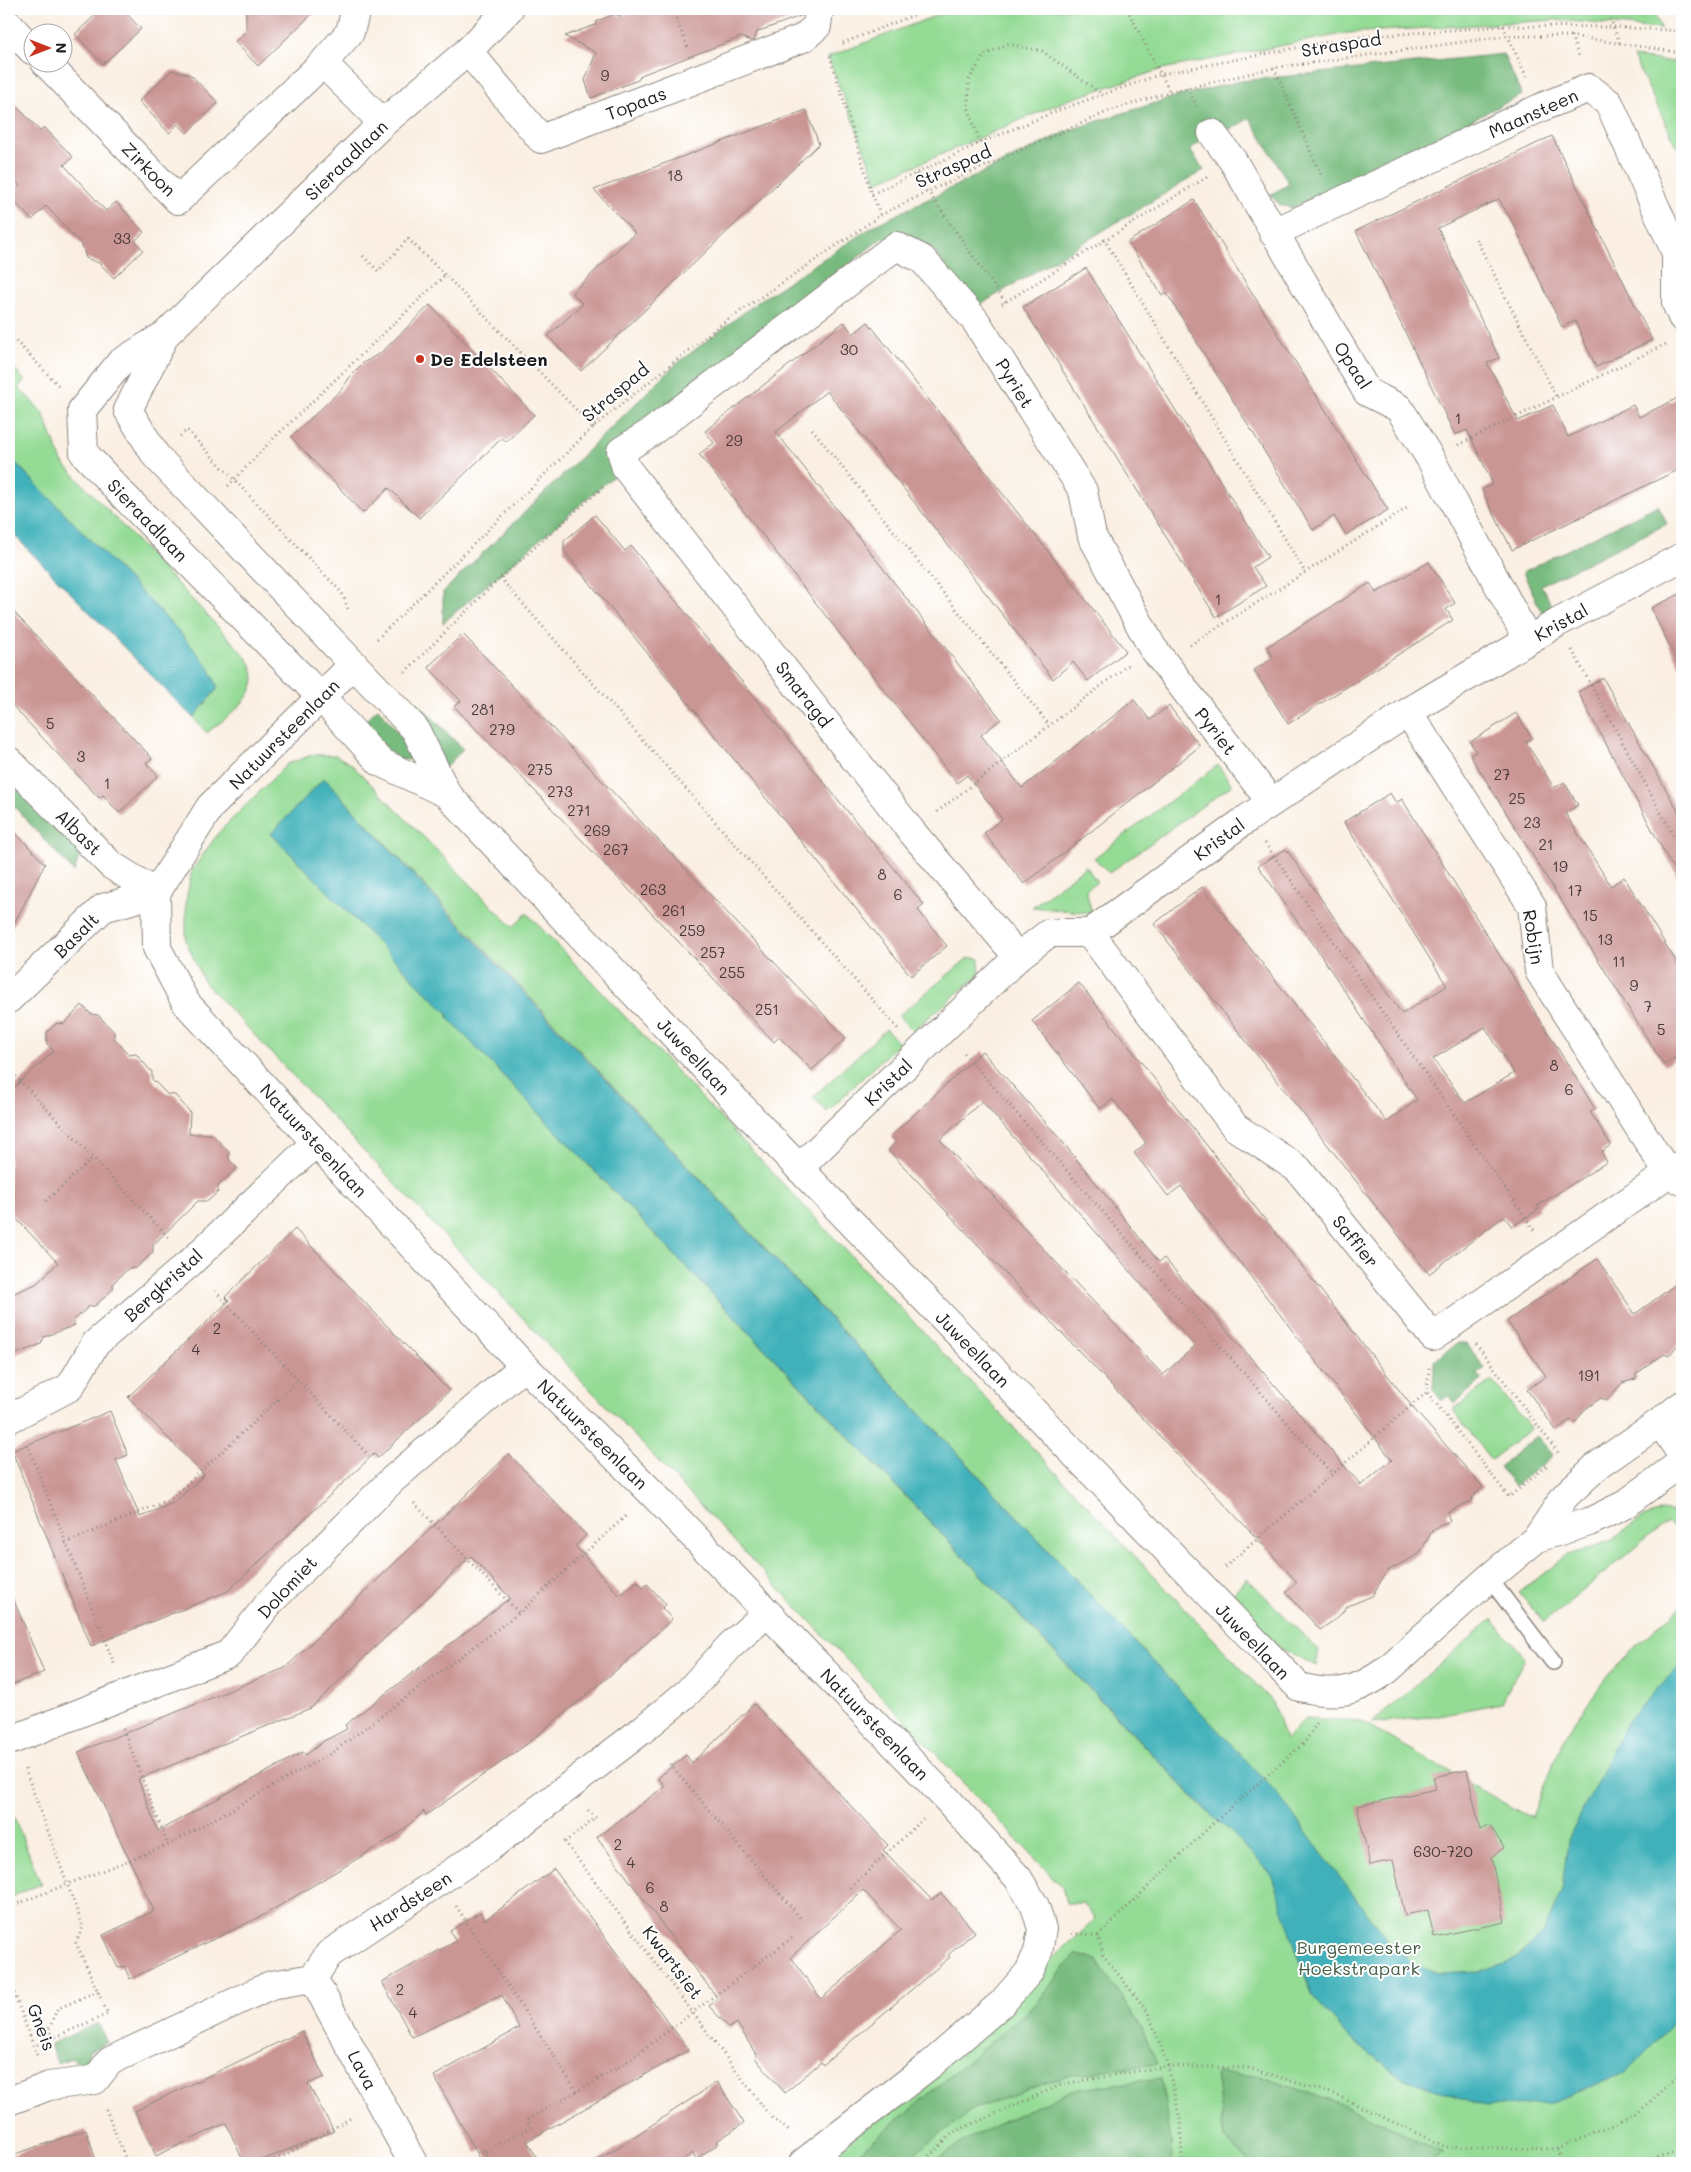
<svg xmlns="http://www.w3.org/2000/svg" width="1691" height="2172" font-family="Mali,sans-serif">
	<rect width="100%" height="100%" fill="#fff"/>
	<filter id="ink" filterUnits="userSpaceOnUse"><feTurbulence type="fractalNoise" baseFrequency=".02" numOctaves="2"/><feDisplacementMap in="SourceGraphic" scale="10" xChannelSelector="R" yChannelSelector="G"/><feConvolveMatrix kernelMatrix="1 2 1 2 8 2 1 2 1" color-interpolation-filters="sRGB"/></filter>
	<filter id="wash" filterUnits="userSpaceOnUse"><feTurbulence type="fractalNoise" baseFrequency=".0096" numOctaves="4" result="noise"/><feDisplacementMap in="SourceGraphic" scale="20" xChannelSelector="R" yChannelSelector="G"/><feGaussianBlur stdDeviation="1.12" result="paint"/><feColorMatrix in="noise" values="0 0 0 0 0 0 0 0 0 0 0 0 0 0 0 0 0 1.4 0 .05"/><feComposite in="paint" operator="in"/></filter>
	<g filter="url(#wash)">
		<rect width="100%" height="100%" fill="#faefe2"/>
		<path fill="#94db95" stroke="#587c58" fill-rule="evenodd" d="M 953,9 L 1653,9 L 1661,29 L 1556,20 L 1347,33 L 1162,69 L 1065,101 L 877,182 L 828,57 Z
			M 1633,57 L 1682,63 L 1682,157 Z
			M 9,362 L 25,381 L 18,387 L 43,413 L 62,462 L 239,649 C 243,654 249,660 251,665 C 265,694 226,717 207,733 L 193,718 L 218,688 L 175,627 L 9,456 Z
			M 312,755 L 335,755 L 351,764 L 513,927 L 527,913 L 1273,1702 L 1285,1740 L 1306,1718 L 1361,1721 L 1532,1819 L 1543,1787 L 1567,1732 L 1610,1674 L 1653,1629 L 1682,1607 L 1682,2163 L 819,2163 L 940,2060 L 1096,1919 L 1083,1903 L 1066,1903 L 1062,1887 L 204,982 L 186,941 L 186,900 L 192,870 L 219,832 L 287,764 ZM 324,778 L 1255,1770 L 1211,1816 L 448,1018 L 448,1014 L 271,834 Z
			M 1218,765 L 1232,785 L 1109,873 L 1094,858 Z
			M 1086,866 L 1097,882 L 1086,890 L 1092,913 L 1032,907 Z
			M 968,958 L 979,958 L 980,974 L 913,1031 L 898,1016 Z
			M 886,1029 L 899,1043 L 827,1112 L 813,1097 Z
			M 1492,1380 L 1531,1429 L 1491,1460 L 1453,1410 Z
			M 1663,1511 L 1682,1515 L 1682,1538 L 1667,1521 L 1544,1623 L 1519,1593 L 1566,1556 L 1610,1541 L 1643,1518 Z
			M 1247,1578 L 1319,1651 L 1316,1666 L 1278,1647 L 1231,1595 Z
			M 1492,1619 L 1525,1658 L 1501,1703 L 1428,1717 L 1372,1723 Z
			M 9,1804 L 41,1884 L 11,1897 L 9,1891 Z"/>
		<path fill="#77bb7e" stroke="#4a6c4d" d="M 1503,54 L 1522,95 L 1292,208 L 1280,205 L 1270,195 L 1289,184 L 1250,118 L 1231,129 L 1217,128 L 1190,150 L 1204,170 L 973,309 L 933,249 L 902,235 L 882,238 L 611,453 L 617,473 L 443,623 L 443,592 L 675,365 L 759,301 L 875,225 L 1070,130 L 1171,98 L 1241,81 Z
			M 1658,505 L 1667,524 L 1541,585 L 1554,610 L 1542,613 L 1523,572 Z
			M 416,701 L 463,749 L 444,769 L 410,709 Z
			M 378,708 L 408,745 L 412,754 L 408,760 L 396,758 L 363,723 Z
			M 9,775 L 81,852 L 74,872 L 9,801 Z
			M 1458,1343 L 1466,1343 L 1485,1368 L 1478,1374 L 1482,1380 L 1455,1403 L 1449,1395 L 1441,1401 L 1433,1389 L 1434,1361 Z
			M 1537,1436 L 1553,1455 L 1515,1486 L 1499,1467 Z
			M 1075,1954 L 1097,1960 L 1142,2028 L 1157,2064 L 1065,2076 L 972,2110 L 902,2163 L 846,2163 L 1035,2005 Z
			M 98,2023 L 107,2043 L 89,2051 L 88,2059 L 79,2063 L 71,2058 L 57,2063 L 50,2044 Z
			M 1216,2073 L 1260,2076 L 1348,2107 L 1442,2152 L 1427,2163 L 1250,2163 L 1224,2139 Z
			M 1161,2078 L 1171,2142 L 1172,2163 L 931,2163 L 969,2138 L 1071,2090 Z"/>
		<path fill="#41b1ba" stroke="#2e666b" d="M 9,456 L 175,627 L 209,667 L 218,688 L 193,718 L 9,530 Z
			M 324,778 L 447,911 L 1274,1790 L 1391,1945 L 1413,1964 L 1439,1974 L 1479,1972 L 1518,1958 L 1545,1930 L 1562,1889 L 1568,1840 L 1627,1721 L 1682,1664 L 1682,2009 L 1667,2030 L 1627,2072 L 1552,2102 L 1487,2107 L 1405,2079 L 1351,2040 L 1311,1994 L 1271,1874 L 1231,1832 L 1211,1815 L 448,1018 L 448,1014 L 271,834 Z"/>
		<g id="blocks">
			<path fill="#ca9694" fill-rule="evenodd" d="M 102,9 L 122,9 L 141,29 L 103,64 L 75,34 Z
				M 246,9 L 317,9 L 258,66 L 235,42 L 246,31 Z
				M 641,9 L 803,9 L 803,15 L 757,32 L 754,40 L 751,41 L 741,37 L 641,75 L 638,80 L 591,98 L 585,80 L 596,53 L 565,36 L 595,25 L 597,21 L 615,14 L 619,16 Z
				M 172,70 L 191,75 L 218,103 L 187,133 L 178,124 L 169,133 L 139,101 Z
				M 9,98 L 40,131 L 44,127 L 73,157 L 64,165 L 106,211 L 116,202 L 144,232 L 135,241 L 143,250 L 114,278 L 99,263 L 86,258 L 82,245 L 46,206 L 32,220 L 9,196 L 20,186 L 9,173 Z
				M 806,110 L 819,144 L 581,371 L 548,336 L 583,304 L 572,293 L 635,233 L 594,190 Z
				M 1552,136 L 1652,340 L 1596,367 L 1575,321 L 1562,327 L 1515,227 L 1499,199 L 1438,228 L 1499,358 L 1487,363 L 1518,421 L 1553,405 L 1568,437 L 1633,405 L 1639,417 L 1682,396 L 1682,468 L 1512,550 L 1482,490 L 1493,484 L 1467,430 L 1455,435 L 1356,231 Z
				M 1194,200 L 1388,510 L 1346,535 L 1334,516 L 1313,530 L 1166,292 L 1162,295 L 1128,242 Z
				M 1086,268 L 1268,557 L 1253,567 L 1266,586 L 1216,617 L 1023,307 Z
				M 430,305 L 534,415 L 506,442 L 502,438 L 419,518 L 389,488 L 363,513 L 291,437 L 341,390 L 352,374 L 363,363 L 382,352 Z
				M 844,322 L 853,334 L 868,322 L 1126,651 L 1088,681 L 1073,662 L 1053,679 L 827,391 L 776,432 L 1001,719 L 981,735 L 1022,788 L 1134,700 L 1150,720 L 1169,706 L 1200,746 L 1024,884 L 984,833 L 1002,819 L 967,775 L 957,783 L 699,454 L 714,443 L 705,431 Z
				M 595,515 L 625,551 L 631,546 L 924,905 L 918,910 L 947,946 L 911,976 L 564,551 L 564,541 Z
				M 1429,562 L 1455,603 L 1446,609 L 1453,620 L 1288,724 L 1254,670 L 1273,658 L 1267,647 L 1370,583 L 1376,593 Z
				M 1682,593 L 1682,671 L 1651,608 Z
				M 9,607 L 152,758 L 146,763 L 158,776 L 119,813 L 103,795 L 99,798 L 9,702 Z
				M 463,634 L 846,1038 L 812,1070 L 779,1037 L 774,1042 L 454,706 L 461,701 L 428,667 Z
				M 1603,678 L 1682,818 L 1682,885 L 1578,692 Z
				M 1516,713 L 1532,738 L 1526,742 L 1554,788 L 1564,782 L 1578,805 L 1565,813 L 1611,886 L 1624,877 L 1682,971 L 1682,1053 L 1664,1065 L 1470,755 L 1476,752 L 1470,742 Z
				M 1390,793 L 1396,803 L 1402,799 L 1570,1068 L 1595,1109 L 1590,1112 L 1611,1145 L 1601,1152 L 1607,1162 L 1537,1206 L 1539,1209 L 1512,1227 L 1504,1216 L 1429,1274 L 1154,924 L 1202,887 L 1387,1122 L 1417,1100 L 1312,942 L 1258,866 L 1286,849 L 1402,1014 L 1447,986 L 1344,822 ZM 1485,1027 L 1514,1073 L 1465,1103 L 1433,1059 Z
				M 9,826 L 45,864 L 9,933 Z
				M 1079,983 L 1418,1414 L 1483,1487 L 1472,1497 L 1473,1500 L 1447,1512 L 1450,1521 L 1439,1525 L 1432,1531 L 1419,1554 L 1387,1571 L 1372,1596 L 1348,1606 L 1337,1618 L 1320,1630 L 1286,1592 L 1297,1582 L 1266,1548 L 888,1150 L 896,1142 L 891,1136 L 982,1051 L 1061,1140 L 1159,1262 L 1164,1258 L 1361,1485 L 1392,1460 L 1181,1186 L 1168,1196 L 1134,1153 L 1146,1143 L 1113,1099 L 1100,1109 L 1032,1021 ZM 982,1101 L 1195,1346 L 1163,1375 L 940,1140 Z
				M 82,1005 L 91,1014 L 98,1015 L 114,1032 L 114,1038 L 129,1055 L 136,1054 L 152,1072 L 152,1079 L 167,1094 L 175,1095 L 190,1112 L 189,1134 L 212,1134 L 229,1152 L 229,1159 L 237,1168 L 218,1186 L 218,1192 L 208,1201 L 198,1201 L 153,1245 L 153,1252 L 136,1268 L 129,1268 L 113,1283 L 113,1289 L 95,1306 L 89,1306 L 73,1321 L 75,1325 L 44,1337 L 41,1344 L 9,1357 L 9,1295 L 36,1284 L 58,1263 L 9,1211 L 9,1092 L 54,1051 L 47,1044 L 47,1032 L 57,1023 L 64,1024 Z
				M 295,1229 L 449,1391 L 378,1458 L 374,1454 L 228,1591 L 91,1646 L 12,1451 L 110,1411 L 128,1455 L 116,1460 L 140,1517 L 175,1502 L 204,1475 L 128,1397 L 229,1301 L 225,1297 Z
				M 1597,1259 L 1635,1314 L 1682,1280 L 1682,1339 L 1669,1356 L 1664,1354 L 1636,1374 L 1636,1379 L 1622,1383 L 1607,1400 L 1601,1398 L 1584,1410 L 1576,1422 L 1570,1420 L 1556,1430 L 1527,1390 L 1546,1376 L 1507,1321 Z
				M 509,1454 L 586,1535 L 575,1546 L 620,1596 L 637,1581 L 643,1588 L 647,1584 L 666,1604 L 662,1608 L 672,1619 L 625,1663 L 527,1744 L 426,1815 L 424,1811 L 400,1833 L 264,1915 L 130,1979 L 124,1966 L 118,1968 L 103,1935 L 154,1911 L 78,1752 L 285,1668 ZM 471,1556 L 510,1598 L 345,1725 L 347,1729 L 324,1741 L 306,1755 L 303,1752 L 158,1831 L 138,1779 L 311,1708 Z
				M 9,1589 L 44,1672 L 9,1686 Z
				M 754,1704 L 888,1845 L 883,1850 L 932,1900 L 941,1893 L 975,1932 L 948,1955 L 950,1957 L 931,1973 L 823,2065 L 821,2062 L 785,2093 L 755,2058 L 757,2056 L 737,2023 L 729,2028 L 709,2006 L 718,1999 L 597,1837 L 665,1786 L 658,1778 L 686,1755 L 692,1763 ZM 863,1890 L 901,1930 L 821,1999 L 791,1957 Z
				M 1467,1770 L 1480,1830 L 1490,1825 L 1504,1848 L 1491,1857 L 1505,1922 L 1434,1937 L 1428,1910 L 1405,1915 L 1393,1860 L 1370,1865 L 1357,1806 L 1436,1789 L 1433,1777 Z
				M 554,1869 L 689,2050 L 527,2141 L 540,2163 L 491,2163 L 483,2149 L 477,2153 L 434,2076 L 519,2028 L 502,1995 L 412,2037 L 382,1982 L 456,1941 L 450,1931 L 480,1912 L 485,1920 Z
				M 302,2031 L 324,2077 L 308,2084 L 334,2131 L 255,2163 L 244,2163 L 226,2123 L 156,2156 L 135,2111 Z
				M 717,2082 L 744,2123 L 717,2141 L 718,2144 L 696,2159 L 693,2153 L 678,2163 L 594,2163 Z
				M 86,2130 L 97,2163 L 9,2163 L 9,2156 Z"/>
		</g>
	</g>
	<g filter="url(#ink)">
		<use href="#blocks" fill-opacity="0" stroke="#8b867f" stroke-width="1"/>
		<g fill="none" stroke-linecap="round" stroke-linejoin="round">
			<defs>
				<path id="service" d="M 1489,1578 L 1553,1662"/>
				<path id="minor" d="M 9,25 L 32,50
					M 468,51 L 541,139 L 803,38 L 817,26 L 819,9
					M 45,62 L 178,200 L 323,63 L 350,32 L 356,9
					M 323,63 L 383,123
					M 1212,133 L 1233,161 L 1367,392 L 1399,408 L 1430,458 L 1528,640
					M 1273,233 L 1542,107 L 1589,88 L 1609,103 L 1676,253 L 1676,303 L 1682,317
					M 1408,712 L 1532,906 L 1539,971 L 1668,1173 L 1682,1181
					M 9,761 L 111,865 L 156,893
					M 1090,933 L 1235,1127 L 1298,1169 L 1433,1337 L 1682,1164
					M 1018,957 L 912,832 L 626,468 L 621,451 L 650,433 L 896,246 L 922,259 L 975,320 L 1083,491 L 1092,536 L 1152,647 L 1271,802
					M 9,999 L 103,908 L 156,893
					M 799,1168 L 1018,957 L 1049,933 L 1090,933 L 1248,818 L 1408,712 L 1557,623 L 1682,557
					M 9,1419 L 70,1387 L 95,1344 L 191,1262 L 316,1142
					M 1660,1422 L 1682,1405
					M 9,1741 L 229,1654 L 270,1602 L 392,1480 L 524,1366
					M 313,1978 L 413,2163
					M 9,2101 L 49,2086 L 95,2080 L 110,2061 L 271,1985 L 313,1978 L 329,1954 L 486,1850 L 641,1731 L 688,1692 L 730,1646 L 767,1613"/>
				<path id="tertiary" d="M 165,335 L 128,410 L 156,456 L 415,729 L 447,794 L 799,1168 L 1299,1687 C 1337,1696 1355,1693 1387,1670 L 1489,1578 L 1537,1538 L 1565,1496 L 1597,1466 L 1660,1422 L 1682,1455
					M 354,664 L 210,807 L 156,893 L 157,948 L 186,1003 L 524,1366 L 652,1493 L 946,1798 L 1018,1878 L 1035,1906 L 1042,1929 L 1038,1952 L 1029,1972 L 1002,2003 L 930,2065 L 803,2163
					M 447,794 L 380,762 L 322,698 L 120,492 L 84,453 L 82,410 L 120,363 L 165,335 L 383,123 L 468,51 L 509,9
					M 1537,1538 L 1589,1522 L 1624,1505 L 1682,1462"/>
			</defs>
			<use href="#service" stroke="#8b867f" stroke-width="18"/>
			<use href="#minor" stroke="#8b867f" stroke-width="30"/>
			<use href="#tertiary" stroke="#8b867f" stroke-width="30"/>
			<path stroke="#8b867f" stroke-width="3" stroke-dasharray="1 4" stroke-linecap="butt" d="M 672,9 L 689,50
				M 1127,9 L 1170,92
				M 1607,9 L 1620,44
				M 1503,26 L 1528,80
				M 1571,36 L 1580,59
				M 843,43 L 929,9
				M 830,56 L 872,194 L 881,216
				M 1274,68 L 1321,175
				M 1187,88 L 1197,106
				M 980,143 L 968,107 L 969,80 L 984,55 L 1008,44 L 1042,51 L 1103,95
				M 916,174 L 1005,302
				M 872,194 L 980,143 L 1059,110 L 1161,74 L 1348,38 L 1503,26 L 1614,27 L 1682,31
				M 1104,239 L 1305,572
				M 1476,239 L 1556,396
				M 363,256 L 378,271 L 408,239 L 445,275
				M 1002,304 L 1207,177
				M 9,334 L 60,387
				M 812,429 L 1049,725
				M 180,436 L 187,430 L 342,593 L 349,612
				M 1458,445 L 1666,344
				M 228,486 L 273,439 L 445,275 L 594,428
				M 500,578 L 899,1030
				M 377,639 L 593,427 L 719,326 L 881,215 L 929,191 L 1109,111 L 1170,92 L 1274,68 L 1506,36 L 1571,36 L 1682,53
				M 1190,645 L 1407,508
				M 1572,650 L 1682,851
				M 405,672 L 500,578 L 603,487
				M 937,812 L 1128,665
				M 1265,843 L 1534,1230
				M 964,1053 L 1332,1474
				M 9,1069 L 170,1239
				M 46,1201 L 93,1158
				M 215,1291 L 370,1457
				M 1476,1344 L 1560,1455
				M 1429,1368 L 1427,1392 L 1509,1497 L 1549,1464
				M 27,1444 L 115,1666
				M 414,1503 L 519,1613
				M 65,1543 L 171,1499 L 299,1380
				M 1225,1567 L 1427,1392
				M 123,1729 L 168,1845
				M 670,1764 L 802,1920
				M 25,1769 L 83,1927 L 76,1943 L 108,2014 L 34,2046
				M 588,1810 L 596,1818 L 565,1842 L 770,2116 L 791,2133
				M 850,1888 L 923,1819
				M 456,1906 L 577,2092
				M 9,1907 L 168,1845 L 333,1752 L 519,1613 L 628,1514
				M 1072,1933 L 1098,1936 L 1103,1955 L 1148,2012 L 1168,2066 L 1181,2124 L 1182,2163
				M 1098,1936 L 1208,1828 L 1305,1742 L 1317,1723
				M 9,1979 L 38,2058
				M 52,2038 L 49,2029 L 57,2009 L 98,1991
				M 106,2109 L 127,2163
				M 1558,2149 L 1561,2163
				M 265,2163 L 285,2155 L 353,2117
				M 464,2163 L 531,2127 L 527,2120 L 621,2066 L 792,1938
				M 922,2163 L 954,2132 L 1063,2084 L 1168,2066 L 1250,2068 L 1334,2094 L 1446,2147 L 1558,2149 L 1635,2114 L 1682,2074
				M 1634,2163 L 1682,2148"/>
			<use href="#service" stroke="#fff" stroke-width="15"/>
			<use href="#minor" stroke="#fff" stroke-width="28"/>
			<use href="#tertiary" stroke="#fff" stroke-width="28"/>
		</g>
	</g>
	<circle fill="#c8321e" stroke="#fff" stroke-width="2" cx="420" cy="359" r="5"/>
	<g text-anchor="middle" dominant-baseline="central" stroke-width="4" stroke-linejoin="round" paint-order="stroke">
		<g font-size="15" fill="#483a3a">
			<text x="605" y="75">9</text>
			<text x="675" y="175">18</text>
			<text x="122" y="238">33</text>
			<text x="849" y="349">30</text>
			<text x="1458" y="418">1</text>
			<text x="734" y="440">29</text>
			<text x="1218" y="599">1</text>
			<text x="483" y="709">281</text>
			<text x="50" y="723">5</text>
			<text x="502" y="729">279</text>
			<text x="81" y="756">3</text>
			<text x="540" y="769">275</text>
			<text x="1502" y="774">27</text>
			<text x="107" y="783">1</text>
			<text x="560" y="791">273</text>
			<text x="1517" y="798">25</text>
			<text x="579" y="810">271</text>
			<text x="1532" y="822">23</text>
			<text x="597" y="830">269</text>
			<text x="1546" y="844">21</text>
			<text x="616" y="849">267</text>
			<text x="1560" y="866">19</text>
			<text x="882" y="874">8</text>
			<text x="653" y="889">263</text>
			<text x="1575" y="890">17</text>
			<text x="898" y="894">6</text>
			<text x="674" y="910">261</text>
			<text x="1590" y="915">15</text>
			<text x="692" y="930">259</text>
			<text x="1605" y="939">13</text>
			<text x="713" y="952">257</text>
			<text x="1619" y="961">11</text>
			<text x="732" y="972">255</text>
			<text x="1634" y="985">9</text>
			<text x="1648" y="1006">7</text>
			<text x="767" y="1009">251</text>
			<text x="1661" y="1029">5</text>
			<text x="1554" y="1065">8</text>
			<text x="1569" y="1089">6</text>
			<text x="217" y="1328">2</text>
			<text x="196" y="1349">4</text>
			<text x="1589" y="1375">191</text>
			<text x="618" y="1844">2</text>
			<text x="1443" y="1851">630-720</text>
			<text x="631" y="1862">4</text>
			<text x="650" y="1887">6</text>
			<text x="664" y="1906">8</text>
			<text x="400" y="1989">2</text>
			<text x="413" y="2012">4</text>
		</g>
		<g font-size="18" fill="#1c1c1c" stroke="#fff">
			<text transform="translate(1341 44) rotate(-9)">Straspad</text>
			<text transform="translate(636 103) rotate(-21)">Topaas</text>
			<text transform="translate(1533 113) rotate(-24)">Maansteen</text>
			<text transform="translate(346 160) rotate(-44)">Sieraadlaan</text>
			<text transform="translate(953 166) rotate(-24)">Straspad</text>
			<text transform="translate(149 169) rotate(45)">Zirkoon</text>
			<text transform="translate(1353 365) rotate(57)">Opaal</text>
			<text transform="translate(1015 383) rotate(58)">Pyriet</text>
			<text transform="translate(615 392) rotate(-40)">Straspad</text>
			<text transform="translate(148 520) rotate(46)">Sieraadlaan</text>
			<text transform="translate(1561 622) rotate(-29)">Kristal</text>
			<text transform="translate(804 694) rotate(52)">Smaragd</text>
			<text transform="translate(1216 731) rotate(52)">Pyriet</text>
			<text transform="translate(284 734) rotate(-45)">Natuursteenlaan</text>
			<text transform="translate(79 832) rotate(45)">Albast</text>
			<text transform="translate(1219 839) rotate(-36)">Kristal</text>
			<text transform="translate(76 935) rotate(-45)">Basalt</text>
			<text transform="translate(1534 937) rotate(81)">Robijn</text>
			<text transform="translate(694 1056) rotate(47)">Juweellaan</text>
			<text transform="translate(888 1082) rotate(-44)">Kristal</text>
			<text transform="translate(314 1140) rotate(47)">Natuursteenlaan</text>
			<text transform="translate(1356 1241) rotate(51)">Saffier</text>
			<text transform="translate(163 1285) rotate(-42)">Bergkristal</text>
			<text transform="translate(973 1349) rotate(46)">Juweellaan</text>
			<text transform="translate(593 1434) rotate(45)">Natuursteenlaan</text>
			<text transform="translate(287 1587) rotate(-47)">Dolomiet</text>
			<text transform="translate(1253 1641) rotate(46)">Juweellaan</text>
			<text transform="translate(875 1724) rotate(46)">Natuursteenlaan</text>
			<text transform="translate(410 1901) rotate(-33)">Hardsteen</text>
			<text transform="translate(673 1962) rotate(53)">Kwartsiet</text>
			<text transform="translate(42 2027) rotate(69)">Gneis</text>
			<text transform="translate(363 2070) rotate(62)">Lava</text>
		</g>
		<g font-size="18" font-weight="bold" fill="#1c1c1c" stroke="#fff" text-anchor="start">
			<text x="430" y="359">De Edelsteen</text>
		</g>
		<g font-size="18" fill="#465f46" stroke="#fff">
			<text x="1359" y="1947">Burgemeester<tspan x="1359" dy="21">Hoekstrapark</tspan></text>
		</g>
	</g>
	<rect width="1691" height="2172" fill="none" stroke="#fff" stroke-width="30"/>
	<g transform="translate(48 48) rotate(90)"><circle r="24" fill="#ffffff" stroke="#a4a4a4"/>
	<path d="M0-4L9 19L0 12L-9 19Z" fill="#c8321e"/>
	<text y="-8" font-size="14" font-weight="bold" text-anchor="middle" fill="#1c1c1c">N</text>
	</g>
</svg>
